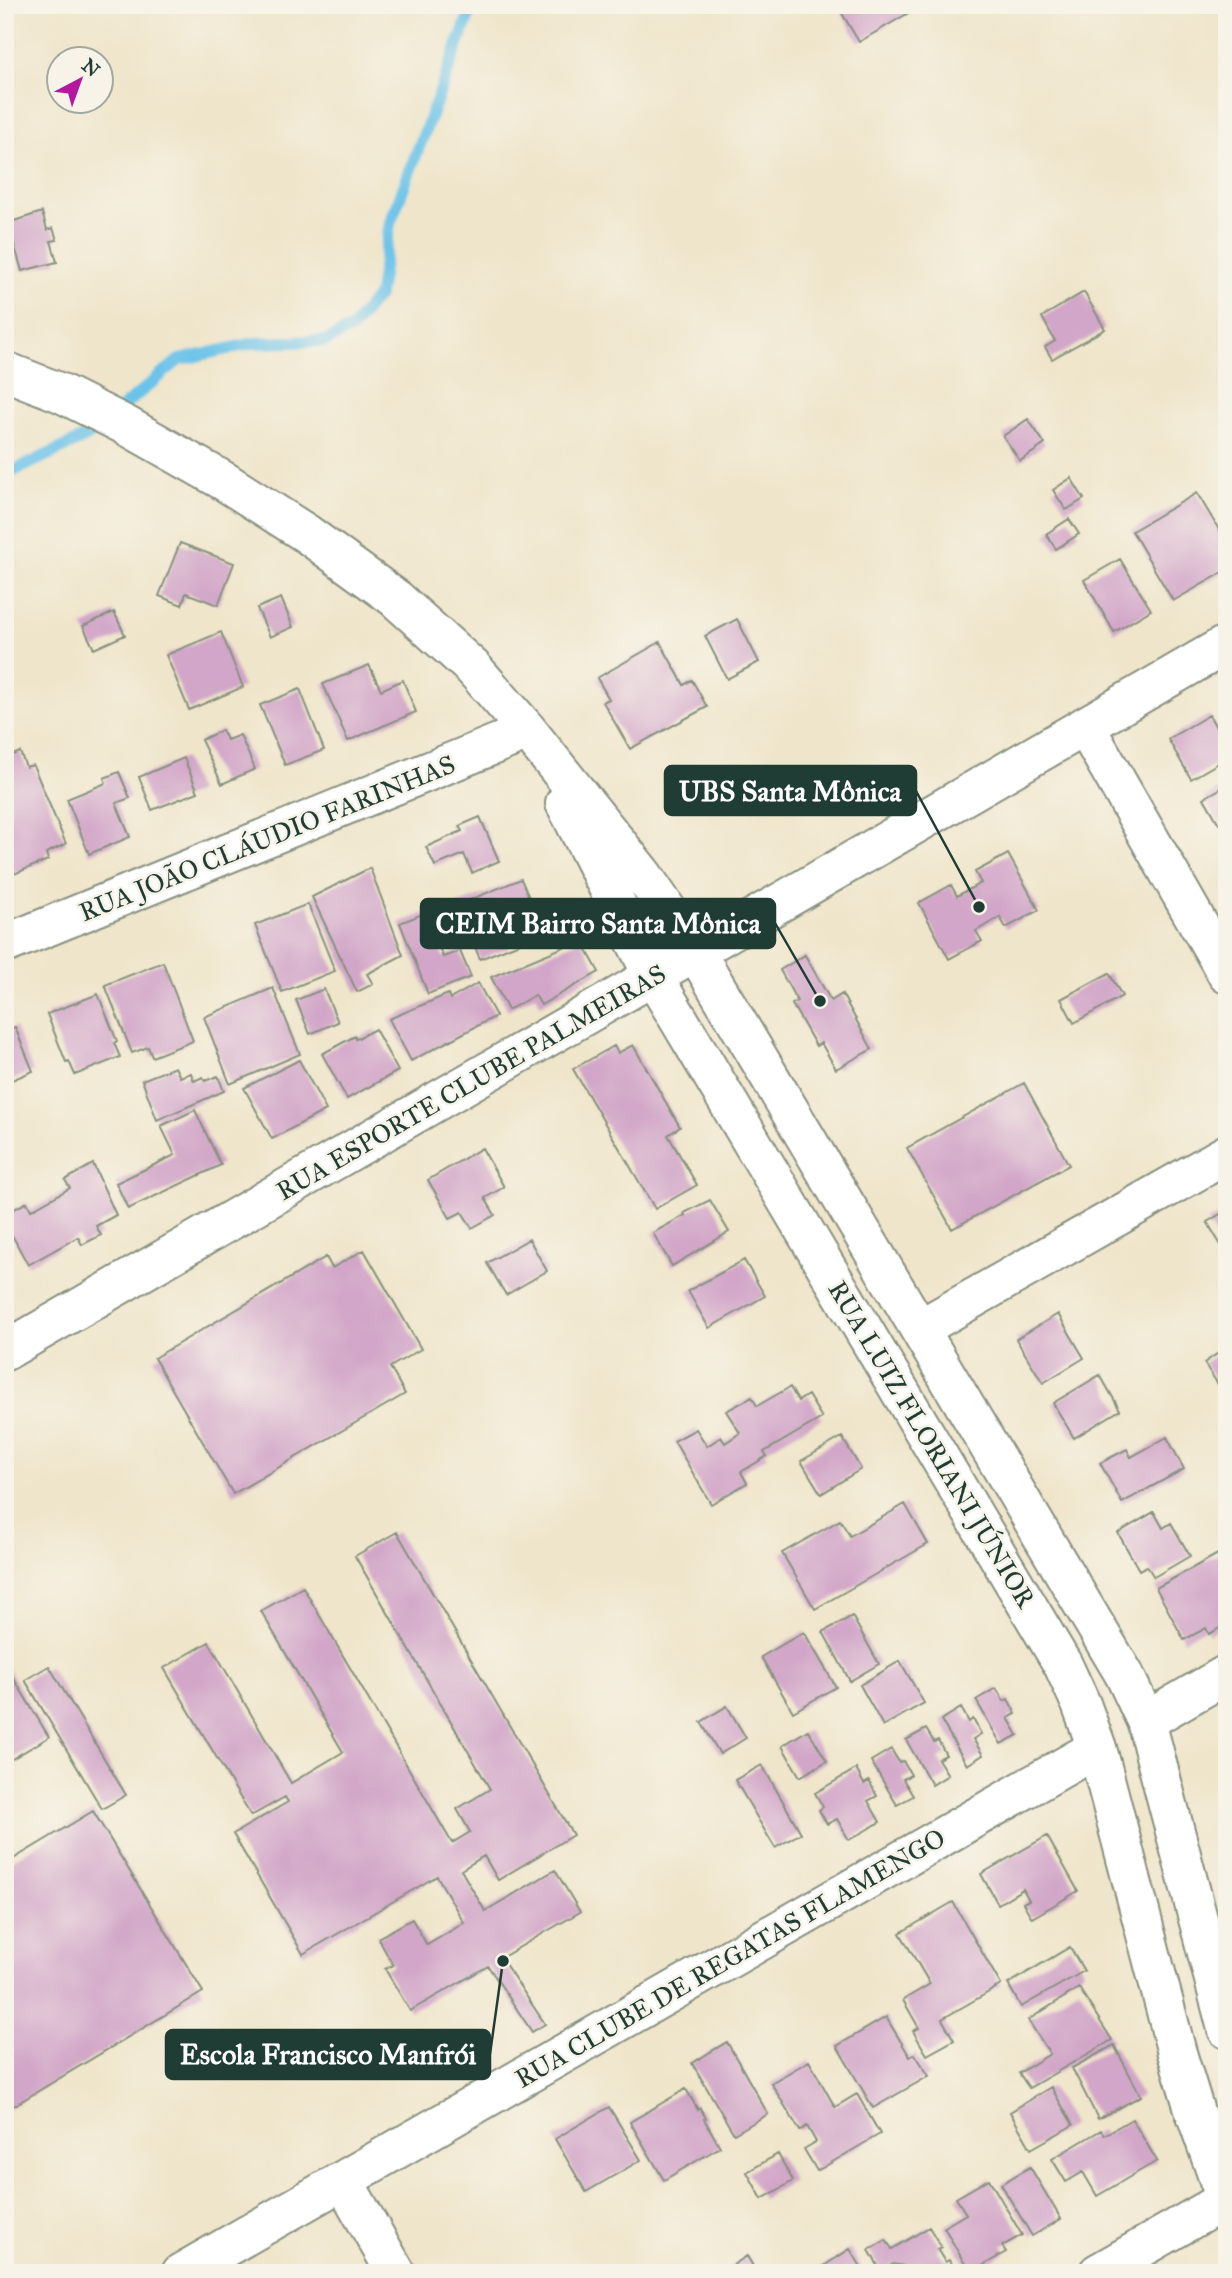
<svg xmlns="http://www.w3.org/2000/svg" width="1232" height="2278" font-family="'IM FELL Great Primer',serif">
	<rect width="100%" height="100%" fill="#f7f3e8"/>
	<filter id="ink" filterUnits="userSpaceOnUse"><feTurbulence type="fractalNoise" baseFrequency=".0143" numOctaves="2"/><feDisplacementMap in="SourceGraphic" scale="14" xChannelSelector="R" yChannelSelector="G"/><feConvolveMatrix kernelMatrix="1 2 1 2 8 2 1 2 1" color-interpolation-filters="sRGB"/></filter>
	<filter id="wash" filterUnits="userSpaceOnUse"><feTurbulence type="fractalNoise" baseFrequency=".00686" numOctaves="4" result="noise"/><feDisplacementMap in="SourceGraphic" scale="28" xChannelSelector="R" yChannelSelector="G"/><feGaussianBlur stdDeviation="1.57" result="paint"/><feColorMatrix in="noise" values="0 0 0 0 0 0 0 0 0 0 0 0 0 0 0 0 0 1.4 0 .05"/><feComposite in="paint" operator="in"/></filter>
	<g filter="url(#wash)">
		<rect width="100%" height="100%" fill="#efe5ca"/>
		<g fill="none" stroke-linecap="round" stroke-linejoin="round">
			<path stroke="#6cc3e9" stroke-width="12" d="M 5,475 L 88,436 L 179,360 L 254,343 L 326,341 L 352,328 L 379,294 L 390,223 L 473,5"/>
		</g>
		<g id="blocks">
			<path fill="#d1a6c8" d="M 837,5 L 922,5 L 859,42 Z
				M 42,212 L 47,230 L 53,228 L 57,240 L 51,241 L 57,262 L 22,271 L 8,223 Z
				M 1084,292 L 1105,329 L 1052,359 L 1045,347 L 1055,341 L 1042,317 Z
				M 1028,419 L 1045,444 L 1020,461 L 1003,436 Z
				M 1071,478 L 1084,499 L 1066,510 L 1053,490 Z
				M 1197,493 L 1227,543 L 1227,570 L 1173,601 L 1132,531 Z
				M 1069,519 L 1079,534 L 1056,549 L 1046,534 Z
				M 180,543 L 234,563 L 218,605 L 186,593 L 182,605 L 159,596 Z
				M 1120,559 L 1151,610 L 1114,632 L 1084,580 Z
				M 281,598 L 293,627 L 270,637 L 257,608 Z
				M 114,612 L 125,635 L 94,649 L 83,626 Z
				M 737,619 L 759,662 L 727,679 L 705,636 Z
				M 221,632 L 243,687 L 189,710 L 166,655 Z
				M 660,642 L 684,685 L 692,680 L 707,707 L 630,749 L 603,702 L 609,699 L 597,678 Z
				M 369,665 L 381,690 L 403,680 L 416,712 L 348,741 L 323,684 Z
				M 300,689 L 324,750 L 285,765 L 260,705 Z
				M 1209,715 L 1227,746 L 1227,758 L 1191,779 L 1168,739 Z
				M 222,730 L 227,740 L 240,735 L 255,769 L 222,784 L 201,740 Z
				M 20,752 L 26,767 L 33,765 L 66,844 L 46,853 L 48,860 L 14,874 L 5,855 L 5,758 Z
				M 184,758 L 198,792 L 152,810 L 139,777 Z
				M 119,772 L 130,798 L 116,803 L 130,837 L 89,854 L 67,799 L 106,783 L 104,778 Z
				M 1227,785 L 1227,820 L 1219,824 L 1204,798 Z
				M 480,817 L 499,861 L 472,873 L 464,854 L 435,866 L 426,847 L 462,831 L 459,826 Z
				M 1008,854 L 1039,910 L 1006,928 L 1000,917 L 976,931 L 982,941 L 949,959 L 919,903 L 951,885 L 957,896 L 981,883 L 975,872 Z
				M 370,868 L 403,955 L 367,974 L 373,984 L 357,992 L 312,897 Z
				M 521,879 L 544,933 L 480,959 L 457,905 Z
				M 308,904 L 335,971 L 282,992 L 255,925 Z
				M 425,913 L 443,957 L 460,951 L 471,977 L 428,994 L 400,923 Z
				M 581,940 L 599,972 L 541,1005 L 535,995 L 508,1010 L 491,977 Z
				M 805,955 L 831,1001 L 842,994 L 872,1049 L 836,1069 L 821,1043 L 816,1046 L 792,1004 L 797,1001 L 780,970 Z
				M 163,962 L 193,1041 L 152,1057 L 148,1047 L 132,1053 L 105,985 Z
				M 1109,973 L 1122,996 L 1074,1023 L 1061,999 Z
				M 478,983 L 496,1016 L 411,1061 L 389,1019 L 448,994 L 450,999 Z
				M 273,988 L 300,1054 L 230,1084 L 204,1017 Z
				M 324,989 L 338,1022 L 310,1034 L 296,1000 Z
				M 98,994 L 117,1041 L 114,1043 L 120,1057 L 75,1075 L 69,1061 L 66,1062 L 47,1014 Z
				M 15,1027 L 33,1071 L 5,1083 L 5,1031 Z
				M 375,1029 L 398,1071 L 347,1099 L 322,1054 L 355,1036 L 356,1039 Z
				M 633,1045 L 680,1127 L 668,1135 L 697,1185 L 655,1209 L 573,1069 L 614,1046 L 618,1053 Z
				M 299,1060 L 326,1110 L 272,1139 L 244,1088 Z
				M 175,1067 L 180,1077 L 191,1073 L 194,1081 L 203,1077 L 205,1081 L 218,1076 L 224,1091 L 157,1120 L 142,1080 Z
				M 1024,1083 L 1069,1165 L 952,1229 L 907,1148 Z
				M 195,1110 L 221,1165 L 128,1209 L 116,1183 L 175,1155 L 161,1126 Z
				M 482,1148 L 504,1187 L 485,1198 L 495,1215 L 472,1228 L 462,1212 L 450,1218 L 428,1180 Z
				M 93,1164 L 116,1215 L 96,1226 L 101,1235 L 82,1245 L 78,1237 L 28,1265 L 5,1222 L 5,1214 L 27,1202 L 31,1210 L 70,1188 L 65,1180 Z
				M 710,1200 L 729,1232 L 672,1266 L 653,1233 L 685,1215 L 684,1213 Z
				M 1227,1210 L 1227,1255 L 1207,1222 Z
				M 529,1239 L 547,1271 L 506,1295 L 487,1263 Z
				M 364,1250 L 421,1349 L 390,1367 L 405,1394 L 233,1494 L 154,1358 L 326,1257 L 332,1268 Z
				M 744,1260 L 765,1296 L 709,1328 L 688,1291 Z
				M 1058,1314 L 1084,1358 L 1043,1383 L 1016,1339 Z
				M 1227,1347 L 1227,1398 L 1204,1363 Z
				M 1100,1375 L 1120,1410 L 1074,1438 L 1053,1403 Z
				M 790,1387 L 798,1401 L 808,1395 L 822,1418 L 764,1452 L 767,1456 L 741,1472 L 747,1483 L 711,1504 L 674,1441 L 696,1429 L 707,1446 L 721,1437 L 725,1443 L 740,1433 L 726,1411 L 752,1397 L 757,1406 Z
				M 842,1437 L 861,1469 L 821,1494 L 801,1461 Z
				M 1167,1437 L 1184,1469 L 1122,1503 L 1100,1463 L 1127,1449 L 1131,1457 Z
				M 905,1504 L 928,1544 L 815,1609 L 782,1553 L 840,1520 L 850,1536 Z
				M 1154,1512 L 1163,1528 L 1171,1523 L 1190,1556 L 1154,1577 L 1147,1566 L 1139,1570 L 1118,1533 Z
				M 397,1532 L 573,1835 L 498,1880 L 484,1856 L 461,1870 L 485,1911 L 555,1870 L 580,1912 L 501,1958 L 545,2024 L 532,2032 L 488,1966 L 410,2011 L 385,1969 L 393,1965 L 378,1938 L 412,1919 L 427,1945 L 464,1923 L 437,1876 L 303,1954 L 233,1834 L 288,1802 L 285,1797 L 251,1816 L 164,1668 L 209,1642 L 291,1783 L 343,1752 L 261,1611 L 303,1587 L 452,1843 L 470,1832 L 457,1809 L 490,1789 L 355,1556 Z
				M 1227,1549 L 1227,1624 L 1209,1634 L 1206,1628 L 1184,1640 L 1156,1588 Z
				M 852,1616 L 879,1664 L 850,1681 L 823,1632 Z
				M 804,1632 L 836,1687 L 793,1712 L 761,1657 Z
				M 900,1661 L 924,1703 L 883,1726 L 860,1685 Z
				M 5,1664 L 49,1737 L 5,1763 Z
				M 49,1666 L 126,1795 L 102,1809 L 25,1680 Z
				M 996,1688 L 1004,1701 L 1008,1699 L 1016,1714 L 1008,1718 L 1018,1735 L 1001,1744 L 976,1700 Z
				M 727,1706 L 746,1738 L 720,1754 L 701,1722 Z
				M 961,1708 L 969,1722 L 973,1719 L 981,1734 L 973,1739 L 983,1755 L 967,1765 L 941,1720 Z
				M 926,1729 L 934,1742 L 938,1740 L 946,1755 L 938,1759 L 948,1775 L 932,1785 L 906,1740 Z
				M 808,1730 L 827,1761 L 800,1777 L 782,1746 Z
				M 891,1749 L 899,1762 L 903,1761 L 911,1775 L 903,1779 L 913,1796 L 897,1805 L 871,1761 Z
				M 762,1765 L 801,1833 L 775,1848 L 735,1780 Z
				M 856,1769 L 864,1784 L 869,1781 L 877,1796 L 868,1801 L 880,1822 L 849,1840 L 837,1819 L 827,1824 L 819,1810 L 823,1807 L 815,1793 Z
				M 93,1811 L 203,1992 L 5,2111 L 5,1864 Z
				M 1047,1836 L 1078,1891 L 1032,1918 L 1023,1903 L 1029,1900 L 1023,1889 L 998,1904 L 981,1874 Z
				M 953,1902 L 1001,1985 L 942,2019 L 954,2040 L 927,2055 L 913,2031 L 919,2028 L 903,2000 L 930,1984 L 900,1933 Z
				M 1070,1947 L 1084,1971 L 1021,2007 L 1008,1984 Z
				M 1079,1988 L 1112,2040 L 1029,2088 L 1019,2073 L 1050,2054 L 1028,2020 Z
				M 886,2017 L 910,2057 L 915,2054 L 929,2076 L 873,2108 L 837,2046 Z
				M 727,2042 L 768,2114 L 734,2134 L 692,2063 Z
				M 1114,2045 L 1141,2096 L 1098,2119 L 1072,2068 Z
				M 809,2061 L 835,2107 L 857,2094 L 880,2134 L 817,2171 L 804,2149 L 816,2142 L 807,2126 L 800,2131 L 771,2083 Z
				M 1051,2087 L 1073,2125 L 1031,2149 L 1010,2112 Z
				M 686,2089 L 698,2110 L 700,2108 L 706,2118 L 704,2119 L 720,2147 L 664,2180 L 630,2122 Z
				M 609,2107 L 641,2160 L 586,2192 L 555,2139 Z
				M 1132,2119 L 1157,2161 L 1097,2196 L 1083,2172 L 1066,2182 L 1052,2159 L 1101,2130 L 1104,2135 Z
				M 778,2154 L 793,2181 L 762,2199 L 747,2172 Z
				M 1030,2167 L 1061,2219 L 1032,2236 L 1001,2184 Z
				M 989,2179 L 1022,2235 L 1002,2246 L 1006,2252 L 970,2273 L 944,2227 L 966,2214 L 956,2198 Z
				M 929,2227 L 941,2247 L 937,2249 L 945,2262 L 949,2260 L 956,2273 L 907,2273 L 903,2266 L 893,2264 L 881,2271 L 869,2250 L 886,2240 L 892,2249 Z
				M 850,2249 L 865,2273 L 813,2273 Z
				M 747,2256 L 757,2273 L 721,2273 Z"/>
		</g>
	</g>
	<g filter="url(#ink)">
		<use href="#blocks" fill-opacity="0" stroke="#87917f" stroke-width="2"/>
		<g fill="none" stroke-linecap="round" stroke-linejoin="round">
			<defs>
				<path id="minor" d="M 5,371 L 61,393 L 127,426 L 224,481 L 307,534 L 395,598 L 473,668 L 528,731 L 643,875 L 695,951 L 1124,1674 L 1146,1721 L 1227,2029
					M 1085,726 L 1227,974
					M 565,803 L 653,976 L 1063,1665 L 1081,1704 L 1097,1748 L 1177,2053 L 1195,2112 L 1227,2203
					M 5,944 L 528,731
					M 921,1328 L 1227,1154
					M 5,1351 L 1227,644
					M 1146,1721 L 1227,1674
					M 343,2180 L 396,2273
					M 181,2273 L 1097,1748
					M 1098,2273 L 1227,2199"/>
			</defs>
			<use href="#minor" stroke="#87917f" stroke-width="42"/>
			<use href="#minor" stroke="#fff" stroke-width="38"/>
		</g>
	</g>
	<g text-anchor="middle" dominant-baseline="central" stroke-width="5" stroke-linejoin="round" paint-order="stroke">
		<g font-size="26" fill="#1f3d34" stroke="#f7f3e8">
			<text transform="translate(267 838) rotate(-22)">RUA JOÃO CLÁUDIO FARINHAS</text>
			<text transform="translate(471 1082) rotate(-30)">RUA ESPORTE CLUBE PALMEIRAS</text>
			<text transform="translate(932 1444) rotate(59)">RUA LUIZ FLORIANI JÚNIOR</text>
			<text transform="translate(730 1958) rotate(-30)">RUA CLUBE DE REGATAS FLAMENGO</text>
		</g>
	</g>
	<path fill="none" stroke="#1f3d34" stroke-width="2.5" d="M979 907L916 791M820 1001L775 923M503 1961L490 2054"/>
	<g fill="#1f3d34" stroke="#f7f3e8" stroke-width="2.5">
		<circle cx="979" cy="907" r="7"/>
		<circle cx="820" cy="1001" r="7"/>
		<circle cx="503" cy="1961" r="7"/>
	</g>
	<g fill="#1f3d34" stroke="#1f3d34" stroke-width="2.5">
		<rect x="665" y="766" width="251" height="49" rx="7"/>
		<rect x="421" y="899" width="354" height="49" rx="7"/>
		<rect x="166" y="2030" width="324" height="49" rx="7"/>
	</g>
	<g font-size="28" text-anchor="middle" font-weight="bold" fill="#fff">
		<text x="790" y="801">UBS Santa Mônica</text>
		<text x="598" y="933">CEIM Bairro Santa Mônica</text>
		<text x="328" y="2064">Escola Francisco Manfrói</text>
	</g>
	<rect width="1232" height="2278" fill="none" stroke="#f7f3e8" stroke-width="28"/>
	<g transform="translate(80 80) rotate(41)"><circle r="33" fill="#f7f3e8" stroke="#a1aaa0" stroke-width="2"/>
	<path d="M0-5L12 26L0 18L-12 26Z" fill="#b5179e"/>
	<text y="-10" font-size="19" font-weight="bold" text-anchor="middle" fill="#1f3d34">N</text>
	</g>
</svg>
